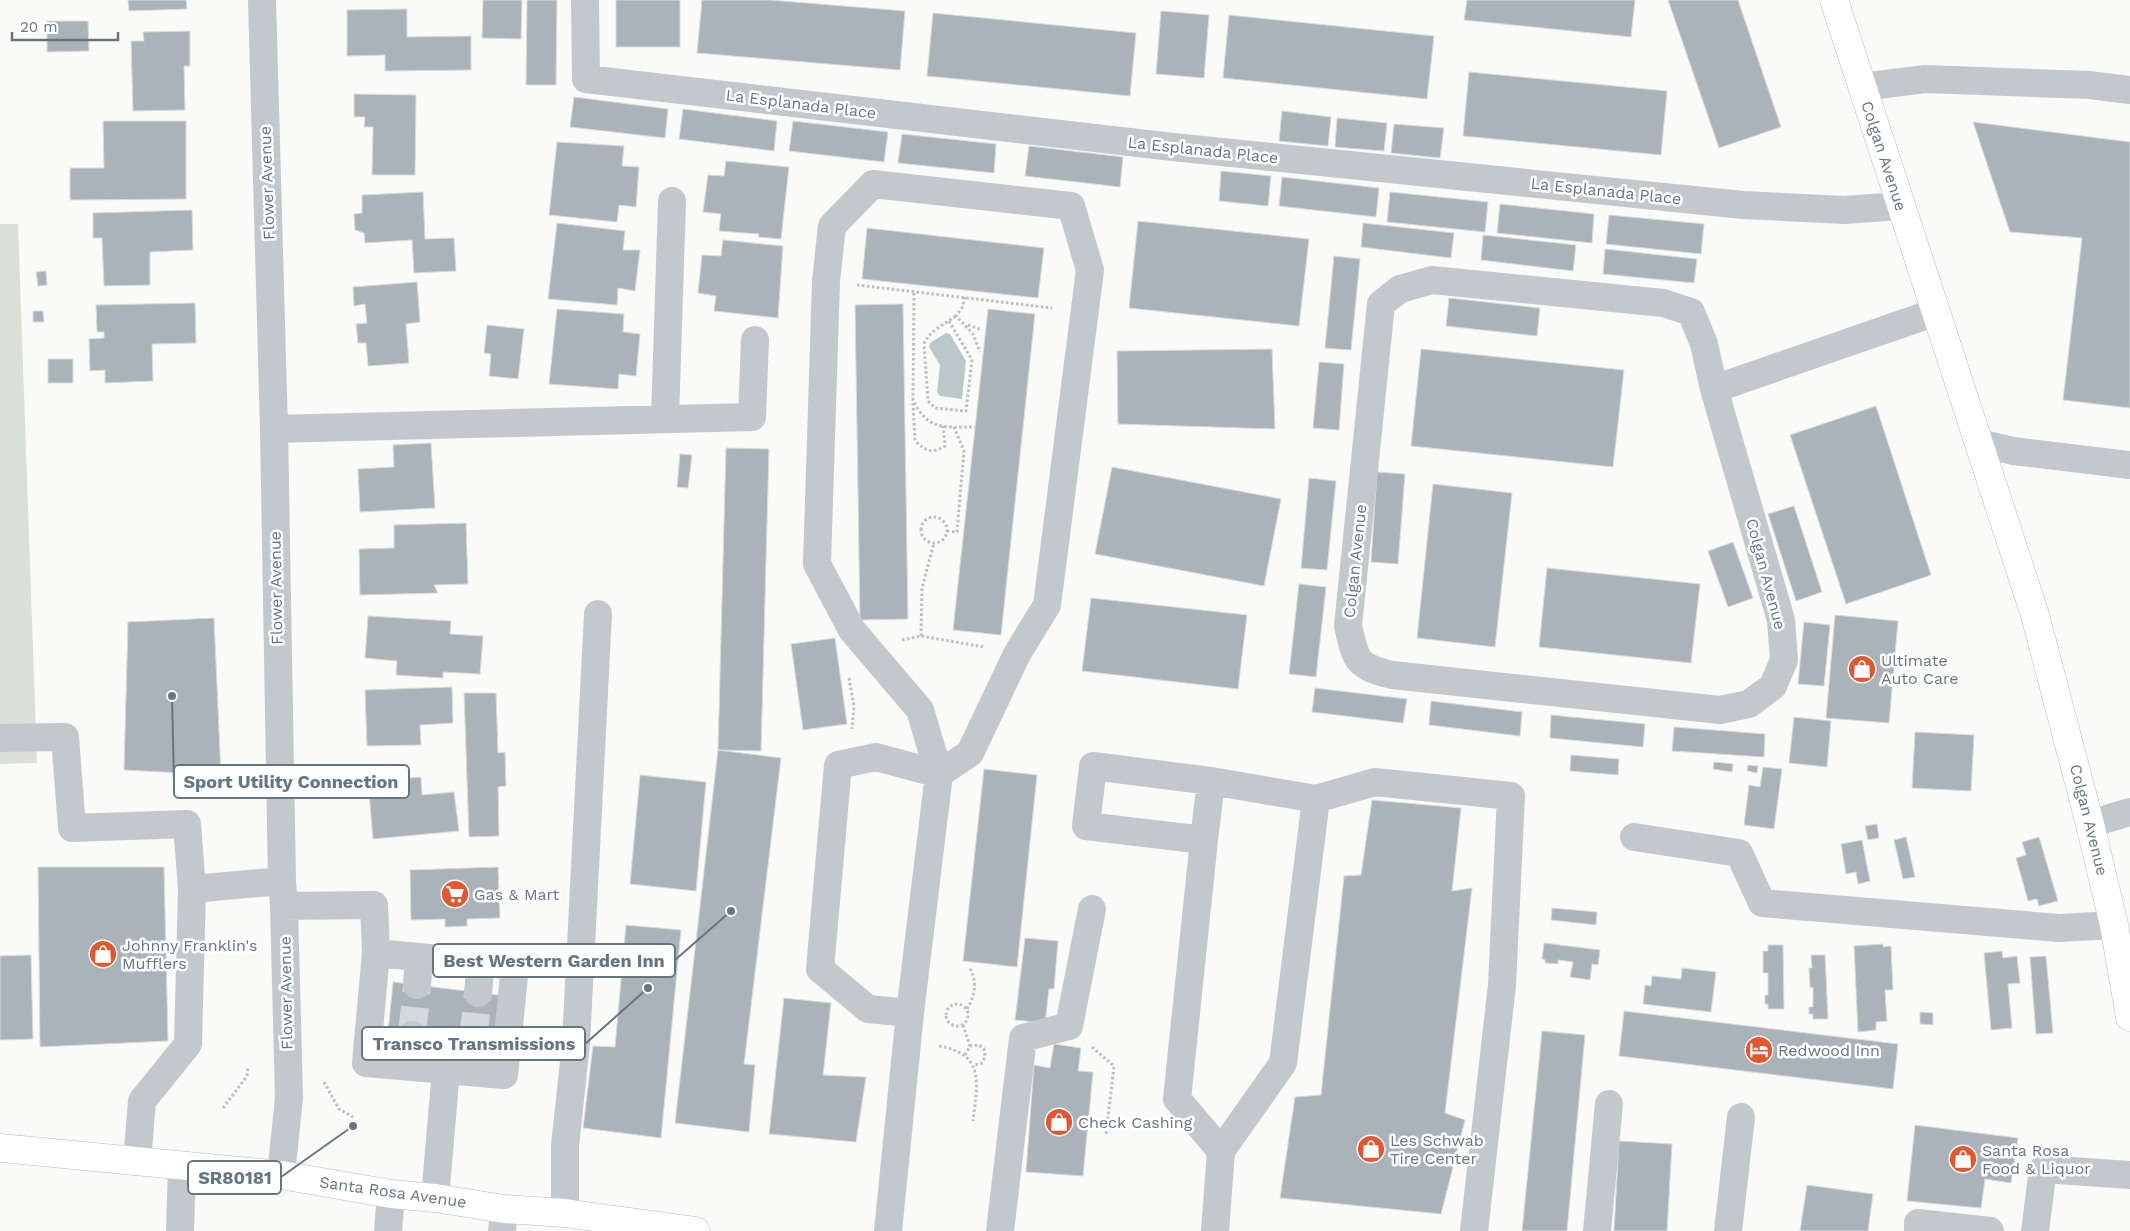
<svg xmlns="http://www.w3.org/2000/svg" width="2130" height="1231" font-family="'Work Sans',sans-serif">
	<rect width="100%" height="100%" fill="#fafaf8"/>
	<path fill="#dadfd7" d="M 0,224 L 18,224 L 37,763 L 0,764 Z"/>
	<path fill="#bbc7cb" d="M 946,333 L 950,334 L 966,361 L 962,399 L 940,396 L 937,392 L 940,365 L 929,347 L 930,343 Z"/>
	<path fill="#aab3b9" stroke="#dcdcda" d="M 128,0 L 186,0 L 187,9 L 129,11 Z
		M 483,0 L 522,0 L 521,39 L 482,38 Z
		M 527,0 L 557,0 L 556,85 L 526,85 Z
		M 616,0 L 680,0 L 680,47 L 616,47 Z
		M 702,0 L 770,0 L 905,11 L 900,70 L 697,53 Z
		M 1467,0 L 1635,0 L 1631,37 L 1464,20 Z
		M 1668,0 L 1738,0 L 1781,127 L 1719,148 Z
		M 407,9 L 407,37 L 471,36 L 471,70 L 385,71 L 385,55 L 347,56 L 347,10 Z
		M 1161,11 L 1209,15 L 1204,78 L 1156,74 Z
		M 933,13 L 1136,33 L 1130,96 L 927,76 Z
		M 1229,15 L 1434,36 L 1427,99 L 1223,78 Z
		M 47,21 L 88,21 L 89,51 L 47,52 Z
		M 190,31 L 190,66 L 184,66 L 185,110 L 133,111 L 131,41 L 144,41 L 143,32 Z
		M 1469,72 L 1667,91 L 1661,155 L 1463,136 Z
		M 354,94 L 416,95 L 415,175 L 372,175 L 373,127 L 364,127 L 365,117 L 354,117 Z
		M 574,97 L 668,109 L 665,138 L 570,127 Z
		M 683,109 L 777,121 L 774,151 L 679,139 Z
		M 1282,111 L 1331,117 L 1328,146 L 1279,141 Z
		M 1337,118 L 1387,123 L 1384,151 L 1335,147 Z
		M 103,121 L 186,121 L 186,199 L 70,200 L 70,168 L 104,168 Z
		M 793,121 L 888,132 L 884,162 L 789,151 Z
		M 1973,122 L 2130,142 L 2130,408 L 2063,400 L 2082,238 L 2010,232 Z
		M 1394,124 L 1444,128 L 1440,158 L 1391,153 Z
		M 902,134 L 996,144 L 994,173 L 898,163 Z
		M 557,142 L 624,146 L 622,166 L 639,167 L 636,207 L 619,205 L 617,222 L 549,215 Z
		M 1029,146 L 1123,157 L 1120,187 L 1025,176 Z
		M 726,161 L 789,167 L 781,239 L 758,237 L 759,234 L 719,231 L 721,214 L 703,212 L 708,175 L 724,176 Z
		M 1221,171 L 1271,176 L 1268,206 L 1219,201 Z
		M 1282,177 L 1379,188 L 1376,217 L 1279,206 Z
		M 423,192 L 425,239 L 454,238 L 456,271 L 414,273 L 412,240 L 365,243 L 364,233 L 355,230 L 354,214 L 362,213 L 362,195 Z
		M 1390,192 L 1488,202 L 1485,232 L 1387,222 Z
		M 1500,204 L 1594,214 L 1592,243 L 1497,233 Z
		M 192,210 L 193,250 L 150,252 L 150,285 L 104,286 L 102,238 L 93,238 L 93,213 Z
		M 1609,215 L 1704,224 L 1701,254 L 1606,244 Z
		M 1138,221 L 1309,239 L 1299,326 L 1129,308 Z
		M 557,223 L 625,231 L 623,250 L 640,250 L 635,291 L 618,288 L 617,305 L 548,299 Z
		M 1363,223 L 1454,233 L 1451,258 L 1361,247 Z
		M 867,228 L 1044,248 L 1038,298 L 862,279 Z
		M 1483,235 L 1576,245 L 1573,271 L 1481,260 Z
		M 723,240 L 783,246 L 778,318 L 714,311 L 716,296 L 698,293 L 702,255 L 721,256 Z
		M 1605,249 L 1697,259 L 1694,283 L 1603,274 Z
		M 1334,256 L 1360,259 L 1351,350 L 1325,348 Z
		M 46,271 L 47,285 L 38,286 L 36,272 Z
		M 417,282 L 420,322 L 406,324 L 409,363 L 368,366 L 366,343 L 358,343 L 356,324 L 367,323 L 365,304 L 354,306 L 353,287 Z
		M 1449,298 L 1540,308 L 1537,336 L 1446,326 Z
		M 195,303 L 196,343 L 152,344 L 153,381 L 105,383 L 105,370 L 90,371 L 89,339 L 104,338 L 104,332 L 97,332 L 96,305 Z
		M 903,304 L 908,619 L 860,620 L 855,305 Z
		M 557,309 L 624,314 L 623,332 L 640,334 L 636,376 L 619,374 L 618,389 L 549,384 Z
		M 988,309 L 1035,314 L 1001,635 L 953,630 Z
		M 33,311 L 43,311 L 44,322 L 33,322 Z
		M 487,325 L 524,329 L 518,379 L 489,376 L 491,354 L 484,353 Z
		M 1272,349 L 1275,429 L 1118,424 L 1117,351 Z
		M 1421,349 L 1624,370 L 1613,467 L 1411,446 Z
		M 48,359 L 73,359 L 73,383 L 48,383 Z
		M 1319,362 L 1344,364 L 1339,430 L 1313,428 Z
		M 1876,406 L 1931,575 L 1846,604 L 1790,435 Z
		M 431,443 L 435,508 L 360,512 L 358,469 L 394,467 L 393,445 Z
		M 726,448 L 769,449 L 761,751 L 718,750 Z
		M 680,454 L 692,455 L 688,488 L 677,487 Z
		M 1112,467 L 1281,499 L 1264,586 L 1095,554 Z
		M 1377,472 L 1405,474 L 1398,564 L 1371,562 Z
		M 1309,478 L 1336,481 L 1327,570 L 1301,568 Z
		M 1433,484 L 1512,493 L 1495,647 L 1417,638 Z
		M 1794,506 L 1822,592 L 1796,601 L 1768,514 Z
		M 466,523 L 468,584 L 434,585 L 438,593 L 360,595 L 359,549 L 394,548 L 394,525 Z
		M 1733,542 L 1753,598 L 1728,607 L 1708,551 Z
		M 1547,568 L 1700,584 L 1691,663 L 1539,647 Z
		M 1299,584 L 1326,587 L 1316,677 L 1289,674 Z
		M 1091,598 L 1247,615 L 1238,689 L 1082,671 Z
		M 1835,615 L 1898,621 L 1889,723 L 1826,718 Z
		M 368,616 L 451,621 L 450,634 L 483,636 L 480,674 L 443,672 L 443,678 L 396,675 L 397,661 L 365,658 Z
		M 214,618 L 221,775 L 124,770 L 128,622 Z
		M 1804,622 L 1830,625 L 1824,686 L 1798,684 Z
		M 835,638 L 847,724 L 803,730 L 791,644 Z
		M 452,687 L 453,723 L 420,725 L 421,745 L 367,746 L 365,690 Z
		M 1315,688 L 1407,699 L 1403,723 L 1312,712 Z
		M 464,693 L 496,693 L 498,753 L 505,752 L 506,786 L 498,787 L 499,836 L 469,837 Z
		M 1431,701 L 1522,712 L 1520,736 L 1429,725 Z
		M 1551,715 L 1645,724 L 1643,747 L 1550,738 Z
		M 1794,717 L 1831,721 L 1827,767 L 1789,763 Z
		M 1674,727 L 1765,734 L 1764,757 L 1672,751 Z
		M 1915,732 L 1974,735 L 1971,791 L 1912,788 Z
		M 718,750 L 781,758 L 744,1064 L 755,1065 L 749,1132 L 675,1123 Z
		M 1571,755 L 1619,759 L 1618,775 L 1570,771 Z
		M 1714,762 L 1733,764 L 1732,772 L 1713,769 Z
		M 1748,765 L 1758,766 L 1757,773 L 1747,771 Z
		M 1763,767 L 1782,769 L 1774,829 L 1744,825 L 1749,785 L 1760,787 Z
		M 984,769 L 1037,775 L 1017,967 L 963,961 Z
		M 640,775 L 706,782 L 696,891 L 630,884 Z
		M 421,777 L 422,795 L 454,792 L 459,831 L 373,839 L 368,781 Z
		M 1372,800 L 1461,808 L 1452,891 L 1472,888 L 1445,1113 L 1465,1120 L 1441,1214 L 1280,1198 L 1295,1097 L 1321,1095 L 1344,876 L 1361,875 Z
		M 1877,824 L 1879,838 L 1868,840 L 1865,826 Z
		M 1906,837 L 1915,877 L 1903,879 L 1894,840 Z
		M 2039,837 L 2058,901 L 2039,906 L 2037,899 L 2028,901 L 2016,858 L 2026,855 L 2022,842 Z
		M 1862,840 L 1870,881 L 1858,884 L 1856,872 L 1846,874 L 1841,844 Z
		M 38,867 L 164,867 L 168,1041 L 40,1047 Z
		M 498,867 L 500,918 L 467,919 L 467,926 L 445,927 L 445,919 L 411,920 L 410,870 Z
		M 1552,908 L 1597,912 L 1596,925 L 1551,920 Z
		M 626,925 L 681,930 L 661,1138 L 583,1128 L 593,1046 L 615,1047 Z
		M 1025,938 L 1058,941 L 1054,989 L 1049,989 L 1045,1023 L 1015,1020 Z
		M 1544,943 L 1600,950 L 1598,965 L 1592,964 L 1590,980 L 1570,977 L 1573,962 L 1558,960 L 1558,964 L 1545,963 L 1545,960 L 1542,959 Z
		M 1883,944 L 1883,947 L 1891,946 L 1893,990 L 1885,990 L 1887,1021 L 1876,1022 L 1876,1030 L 1858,1032 L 1854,946 Z
		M 1768,945 L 1783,945 L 1784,1009 L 1768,1009 L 1768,1004 L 1765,1004 L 1765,995 L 1768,995 L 1768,973 L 1763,973 L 1763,951 L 1768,951 Z
		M 2002,951 L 2003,958 L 2017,956 L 2020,983 L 2008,984 L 2012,1028 L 1991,1030 L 1984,953 Z
		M 31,955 L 33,1039 L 0,1040 L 0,956 Z
		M 1811,955 L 1825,955 L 1828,1019 L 1813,1019 L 1813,1014 L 1809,1014 L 1809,1007 L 1813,1007 L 1813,987 L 1810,988 L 1809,968 L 1812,968 Z
		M 2046,956 L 2053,1033 L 2036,1034 L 2030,957 Z
		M 1682,968 L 1716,972 L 1711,1012 L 1643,1004 L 1645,985 L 1651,986 L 1652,976 L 1681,979 Z
		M 393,982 L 506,996 L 500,1043 L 388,1033 Z
		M 784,998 L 831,1003 L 823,1075 L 866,1077 L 856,1142 L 769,1134 Z
		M 1624,1011 L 1898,1044 L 1893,1089 L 1619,1056 Z
		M 1920,1012 L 1933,1013 L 1933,1025 L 1920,1024 Z
		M 1542,1031 L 1585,1035 L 1567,1231 L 1522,1231 Z
		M 1054,1044 L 1081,1048 L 1078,1071 L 1093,1072 L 1083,1176 L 1026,1172 L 1034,1065 L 1050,1068 Z
		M 1915,1125 L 2018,1138 L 2011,1183 L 1985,1179 L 1981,1208 L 1907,1201 Z
		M 1619,1141 L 1672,1144 L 1667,1231 L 1614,1231 Z
		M 1807,1185 L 1873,1194 L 1868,1231 L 1800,1231 Z"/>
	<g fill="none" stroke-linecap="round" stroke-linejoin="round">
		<path stroke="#d5d9db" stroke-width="28" stroke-dasharray="28 14" stroke-linecap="butt" d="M 412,1035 L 417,985
			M 473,1041 L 478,993"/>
		<defs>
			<path id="major" d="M 1834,0 L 2035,615 L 2090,824 L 2114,925 L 2130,1017
				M 0,1148 L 281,1175 L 391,1194 L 435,1198 L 504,1209 L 565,1213 L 696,1231"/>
		</defs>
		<use href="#major" stroke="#b5babe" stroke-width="29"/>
		<path stroke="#bbbfc2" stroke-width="3" stroke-dasharray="2.5 2.5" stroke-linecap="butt" d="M 857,285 L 1052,308
			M 914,293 L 913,400 C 928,431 944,427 975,427
			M 965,297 L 962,308 L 956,316 L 973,334 L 980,352
			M 949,321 L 972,360 L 966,411 L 935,408 L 928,401 L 924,344 C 929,331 945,324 956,316
			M 968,325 L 982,330
			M 913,403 L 915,441 C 926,451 932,454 945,446 L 943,426
			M921 530a13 13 0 1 1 26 0a13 13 0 1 1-26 0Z
			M 947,531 L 957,532 L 964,451 L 954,427
			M 921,636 L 922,588 L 934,543
			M 902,640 L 921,636 L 984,647
			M 849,678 L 854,706 L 852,729
			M946 1015a11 11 0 1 1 22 0a11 11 0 1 1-22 0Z
			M 967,1009 C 975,996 978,980 969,967
			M 963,1025 L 970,1046
			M 939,1046 C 986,1054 977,1085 973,1121
			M 1092,1047 L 1114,1066 L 1106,1135
			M 965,1055 L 970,1046 L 979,1045 L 984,1049 L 985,1057 L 981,1064 L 974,1065
			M 324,1082 L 339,1109 L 353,1117
			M 223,1108 L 247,1076 L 248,1067"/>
		<path stroke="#c3c8cc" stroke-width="28" d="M 262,0 L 274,429 L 282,881 L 284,906 L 289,1098 L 281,1175
			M 585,0 L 586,79 L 1173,147 L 1743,205 L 1844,210 L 1900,206
			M 1862,87 L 1925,79 L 2089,85 L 2130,90
			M 873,184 L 1071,206 L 1090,270 L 1047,605 L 1017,654 L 970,753 L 939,774 L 920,710 L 852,630 L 817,564 L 826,281 L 832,226 Z
			M 1432,280 L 1663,303 L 1691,312 L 1704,344 L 1714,389 L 1781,620 L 1784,660 L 1773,686 L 1749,704 L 1720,710 L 1392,675 C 1356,666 1356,661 1348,626 L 1381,304 L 1400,289 Z
			M 1714,389 L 1936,312
			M 665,419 L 672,201
			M 274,429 L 752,417 L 755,340
			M 1980,443 L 2013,451 L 2130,465
			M 0,738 L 65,737 L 72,828 L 187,824 L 192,889 L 282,881
			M 1316,799 L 1375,782 L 1511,796 L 1502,985 L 1474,1231
			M 2090,824 L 2130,812
			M 1634,837 L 1739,853 L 1762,903 L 2059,928 L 2114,925
			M 1204,840 L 1211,781
			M 284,906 L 374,905 L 376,953
			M 417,985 L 419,957
			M 478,993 L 481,963
			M 409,1066 L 412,1035
			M 469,1072 L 473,1041
			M 137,1162 L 142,1101 L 188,1044 L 192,889
			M 435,1198 L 446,1070 L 366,1063 L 376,953 L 515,966 L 504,1075 L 446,1070
			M 565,1213 L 565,1146 L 576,1043 L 598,614
			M 180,1231 L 182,1167
			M 388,1231 L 391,1194
			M 502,1231 L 504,1209
			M 888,1231 L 910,1013 L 939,774 L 876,757 L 838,765 L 820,969 L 868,1009 L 910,1013
			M 1000,1231 L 1023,1038 L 1069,1026 L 1092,909
			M 1215,1231 L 1221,1151 L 1283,1063 L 1316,799 L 1211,781 L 1093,766 L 1086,826 L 1204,840 L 1177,1099 L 1221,1151
			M 1597,1231 L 1609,1104
			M 1728,1231 L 1741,1117
			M 1918,1231 L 1918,1223 L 1990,1231
			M 2035,1231 L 2043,1169 L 2130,1175"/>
		<use href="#major" stroke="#fff" stroke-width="28"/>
	</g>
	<defs>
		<symbol id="shop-disc" viewBox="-11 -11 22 22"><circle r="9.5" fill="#e4572e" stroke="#fff"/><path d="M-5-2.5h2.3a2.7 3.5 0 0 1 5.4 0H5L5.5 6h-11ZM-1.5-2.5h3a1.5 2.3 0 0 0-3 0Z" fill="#fff"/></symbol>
		<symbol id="supermarket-disc" viewBox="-11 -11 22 22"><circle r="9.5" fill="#e4572e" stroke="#fff"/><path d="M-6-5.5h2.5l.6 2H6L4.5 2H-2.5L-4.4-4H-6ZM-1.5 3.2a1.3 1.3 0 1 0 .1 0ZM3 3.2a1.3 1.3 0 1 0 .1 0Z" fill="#fff"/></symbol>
		<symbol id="hotel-disc" viewBox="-11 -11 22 22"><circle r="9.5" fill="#e4572e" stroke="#fff"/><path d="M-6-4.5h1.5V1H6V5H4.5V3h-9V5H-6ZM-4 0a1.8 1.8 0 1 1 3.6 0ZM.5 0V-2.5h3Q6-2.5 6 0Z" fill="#fff"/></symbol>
	</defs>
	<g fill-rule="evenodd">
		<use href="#shop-disc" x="1846" y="653" width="32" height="32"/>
		<use href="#supermarket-disc" x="439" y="878" width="32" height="32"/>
		<use href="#shop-disc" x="87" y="938" width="32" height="32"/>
		<use href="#hotel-disc" x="1743" y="1034" width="32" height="32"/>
		<use href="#shop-disc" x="1043" y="1106" width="32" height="32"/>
		<use href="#shop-disc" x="1355" y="1133" width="32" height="32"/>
		<use href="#shop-disc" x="1947" y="1143" width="32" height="32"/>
	</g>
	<g text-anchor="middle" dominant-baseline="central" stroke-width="5" stroke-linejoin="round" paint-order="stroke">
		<g font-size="16" fill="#657683" stroke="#fff">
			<text transform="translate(801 104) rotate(7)">La Esplanada Place</text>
			<text transform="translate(1203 150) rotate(6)">La Esplanada Place</text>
			<text transform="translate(1884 156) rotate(72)">Colgan Avenue</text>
			<text transform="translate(267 183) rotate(-92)">Flower Avenue</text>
			<text transform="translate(1606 191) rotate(6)">La Esplanada Place</text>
			<text transform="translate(1355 561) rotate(-84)">Colgan Avenue</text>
			<text transform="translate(1766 574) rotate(75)">Colgan Avenue</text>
			<text transform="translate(276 588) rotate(-91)">Flower Avenue</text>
			<text transform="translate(2089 820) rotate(76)">Colgan Avenue</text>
			<text transform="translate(286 993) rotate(-91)">Flower Avenue</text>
			<text transform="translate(393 1192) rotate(8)">Santa Rosa Avenue</text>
		</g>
		<g font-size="16" fill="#657683" stroke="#fff" text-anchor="start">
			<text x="1881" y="660">Ultimate<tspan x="1881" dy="18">Auto Care</tspan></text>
			<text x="474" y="894">Gas &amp; Mart</text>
			<text x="122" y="945">Johnny Franklin's<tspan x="122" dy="18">Mufflers</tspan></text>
			<text x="1778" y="1050">Redwood Inn</text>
			<text x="1078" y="1122">Check Cashing</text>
			<text x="1390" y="1140">Les Schwab<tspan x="1390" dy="18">Tire Center</tspan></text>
			<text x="1982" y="1150">Santa Rosa<tspan x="1982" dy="18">Food &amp; Liquor</tspan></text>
		</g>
	</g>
	<path fill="none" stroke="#657683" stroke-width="2" d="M172 696L174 782M731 911L675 960M648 988L585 1044M353 1126L281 1177"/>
	<g fill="#657683" stroke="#fff" stroke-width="2">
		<circle cx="172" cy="696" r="5"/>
		<circle cx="731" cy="911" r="5"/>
		<circle cx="648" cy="988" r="5"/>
		<circle cx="353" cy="1126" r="5"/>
	</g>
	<g fill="#fff" stroke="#657683" stroke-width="2">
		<rect x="174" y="765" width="235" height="33" rx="5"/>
		<rect x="433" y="944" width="242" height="33" rx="5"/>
		<rect x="362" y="1027" width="223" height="33" rx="5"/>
		<rect x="188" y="1161" width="93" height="33" rx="5"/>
	</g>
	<g font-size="18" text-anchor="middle" font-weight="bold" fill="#657683">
		<text x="291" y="788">Sport Utility Connection</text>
		<text x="554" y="967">Best Western Garden Inn</text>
		<text x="474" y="1050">Transco Transmissions</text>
		<text x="235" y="1184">SR80181</text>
	</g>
	<path d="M12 32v8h106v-8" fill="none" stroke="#657683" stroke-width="2.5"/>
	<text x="20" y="32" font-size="15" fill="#657683" stroke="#ffffff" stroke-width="4" paint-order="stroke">20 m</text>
</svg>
